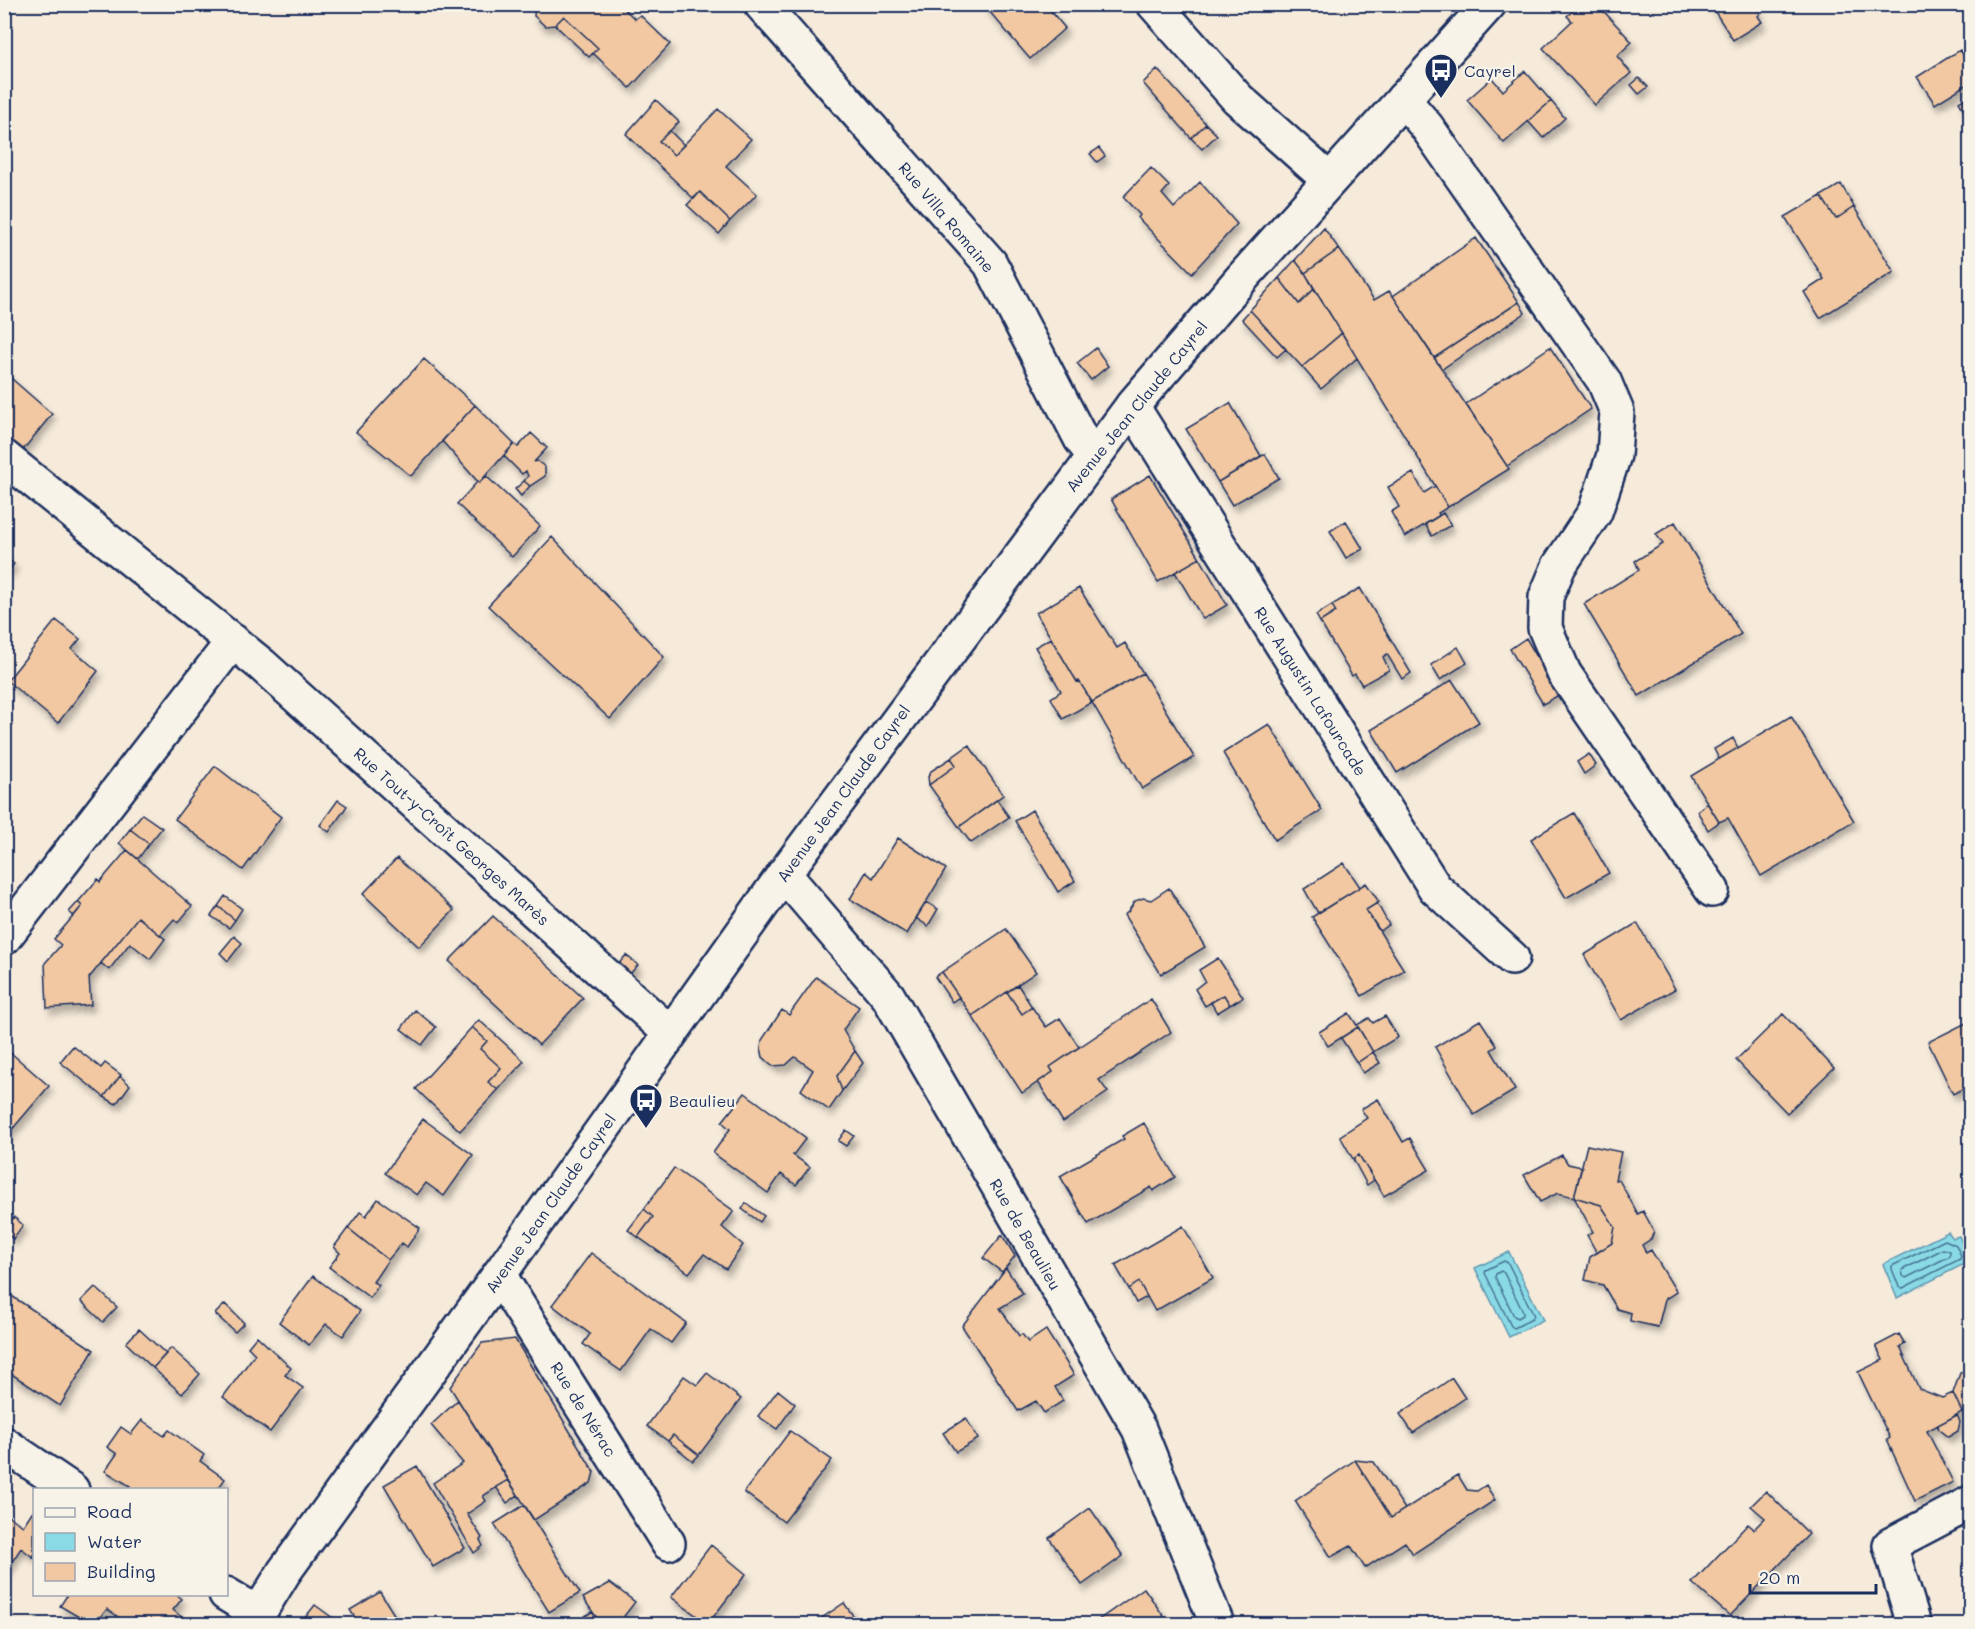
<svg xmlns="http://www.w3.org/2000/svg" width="1975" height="1629" font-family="Mali,sans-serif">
	<defs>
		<filter id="shadow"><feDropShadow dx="3.5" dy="6" stdDeviation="3" flood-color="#0004"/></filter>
	</defs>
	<rect width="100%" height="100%" fill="#f6eada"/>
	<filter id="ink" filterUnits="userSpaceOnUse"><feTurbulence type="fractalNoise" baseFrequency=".0167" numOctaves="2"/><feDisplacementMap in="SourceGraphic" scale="12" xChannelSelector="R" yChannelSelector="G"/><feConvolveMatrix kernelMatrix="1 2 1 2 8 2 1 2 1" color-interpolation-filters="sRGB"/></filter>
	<g filter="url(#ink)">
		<path fill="#8adae6" stroke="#5e96b0" stroke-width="1.5" d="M 1948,1232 L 1953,1238 L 1959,1236 L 1970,1261 L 1897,1298 L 1883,1264 Z
			M 1509,1252 L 1543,1320 L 1509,1337 L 1475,1268 Z"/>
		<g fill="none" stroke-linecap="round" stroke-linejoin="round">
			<path stroke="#477394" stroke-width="1.5" d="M 1945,1240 L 1956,1245 L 1961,1256 L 1960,1259 L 1903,1288 L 1899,1287 L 1892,1269 L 1892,1266 Z
				M 1943,1249 L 1950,1251 L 1950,1256 L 1906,1278 L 1903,1276 L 1902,1270 Z
				M 1504,1261 L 1508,1263 L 1534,1316 L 1532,1319 L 1514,1328 L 1511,1326 L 1485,1273 L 1486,1270 Z
				M 1501,1271 L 1504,1273 L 1523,1312 L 1523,1315 L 1518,1318 L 1514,1316 L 1495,1277 L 1496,1274 Z"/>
		</g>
		<path fill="#f1c8a1" stroke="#1b2f5e" stroke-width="1.5" filter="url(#shadow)" d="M 535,4 L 619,4 L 635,19 L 640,15 L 670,44 L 630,88 L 593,53 L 598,48 L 564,16 L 555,25 L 545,26 L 534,16 Z
			M 983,4 L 1045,4 L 1065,28 L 1030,59 Z
			M 1580,4 L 1597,4 L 1632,42 L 1617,56 L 1631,73 L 1595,105 L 1543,48 L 1572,21 L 1567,16 Z
			M 1710,4 L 1754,4 L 1760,14 L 1758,16 L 1762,22 L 1733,40 Z
			M 564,16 L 598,48 L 589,57 L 555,25 Z
			M 1960,50 L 1964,56 L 1970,52 L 1970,83 L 1969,83 L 1935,104 L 1917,77 Z
			M 1157,69 L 1206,124 L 1191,138 L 1143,83 Z
			M 1525,71 L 1551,101 L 1504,143 L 1467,100 L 1492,78 L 1503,91 Z
			M 1639,78 L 1648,87 L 1639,94 L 1631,85 Z
			M 1970,95 L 1970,120 L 1959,102 Z
			M 656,100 L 679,122 L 659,141 L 674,155 L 718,109 L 751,139 L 726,166 L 757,194 L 730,221 L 700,192 L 694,199 L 626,134 Z
			M 1551,101 L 1565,118 L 1543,138 L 1528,121 Z
			M 1206,124 L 1217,135 L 1202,149 L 1191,138 Z
			M 670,131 L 684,145 L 674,155 L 659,141 Z
			M 1099,148 L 1105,156 L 1097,162 L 1090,154 Z
			M 1151,168 L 1169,186 L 1162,194 L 1174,208 L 1200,182 L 1237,224 L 1192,273 L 1138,218 L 1140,215 L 1123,197 Z
			M 1841,184 L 1854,207 L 1836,219 L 1821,196 Z
			M 700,192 L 730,221 L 719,234 L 687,205 Z
			M 1821,196 L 1836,219 L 1854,207 L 1894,272 L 1820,318 L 1804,292 L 1824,279 L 1785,217 Z
			M 1324,228 L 1339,249 L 1305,273 L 1295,260 Z
			M 1476,238 L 1519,302 L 1434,358 L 1393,296 Z
			M 1339,249 L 1374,300 L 1389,291 L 1393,296 L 1509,469 L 1448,507 L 1305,273 Z
			M 1295,260 L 1305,273 L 1314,289 L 1299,304 L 1279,278 Z
			M 1279,278 L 1299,304 L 1314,289 L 1342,333 L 1302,367 L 1250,310 Z
			M 1519,302 L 1525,313 L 1442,369 L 1434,358 Z
			M 1250,310 L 1286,349 L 1277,357 L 1242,319 Z
			M 1342,333 L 1357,358 L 1321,389 L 1302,367 Z
			M 1550,347 L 1591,409 L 1507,466 L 1466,404 Z
			M 1096,348 L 1108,366 L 1091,380 L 1077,363 Z
			M 424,359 L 475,405 L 411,476 L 356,432 Z
			M 4,372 L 52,414 L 23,450 L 4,435 Z
			M 1230,403 L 1261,456 L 1218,482 L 1186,429 Z
			M 475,405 L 514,444 L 479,483 L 442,441 Z
			M 531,433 L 547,448 L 534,462 L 537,461 L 545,467 L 545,476 L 530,486 L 524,481 L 528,476 L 526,471 L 522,474 L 504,456 L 514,444 L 518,447 Z
			M 1265,454 L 1279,478 L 1232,505 L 1218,482 Z
			M 1413,473 L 1424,493 L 1435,486 L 1448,507 L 1438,513 L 1439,516 L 1405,537 L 1391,512 L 1399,507 L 1388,487 Z
			M 1150,475 L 1200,558 L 1158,582 L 1111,499 Z
			M 486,476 L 540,526 L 512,557 L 457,504 L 478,481 L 479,483 Z
			M 524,481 L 530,486 L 521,496 L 515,489 Z
			M 1443,513 L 1451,525 L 1432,536 L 1425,524 Z
			M 1346,521 L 1363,549 L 1346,558 L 1330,531 Z
			M 1675,522 L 1741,634 L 1639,696 L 1584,604 L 1639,570 L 1635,561 L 1663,544 L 1656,534 Z
			M 552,537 L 664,657 L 610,719 L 488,606 Z
			M 4,556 L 14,564 L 4,576 Z
			M 1200,558 L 1227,605 L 1203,619 L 1175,572 Z
			M 1079,588 L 1117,648 L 1125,643 L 1143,673 L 1092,702 L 1079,681 L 1077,682 L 1036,613 Z
			M 1360,588 L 1411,673 L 1402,679 L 1387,654 L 1383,657 L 1389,670 L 1362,685 L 1355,674 L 1352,676 L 1320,622 L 1336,612 L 1332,605 Z
			M 1332,605 L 1336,612 L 1320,622 L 1316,615 Z
			M 56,620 L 80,639 L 72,649 L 98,671 L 58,723 L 7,681 Z
			M 1051,638 L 1077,682 L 1079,681 L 1092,702 L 1063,719 L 1051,698 L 1061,691 L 1035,647 Z
			M 1526,638 L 1559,695 L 1543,704 L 1510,649 Z
			M 1458,647 L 1467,663 L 1440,680 L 1431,665 Z
			M 1143,673 L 1194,757 L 1142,789 L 1092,702 Z
			M 1452,680 L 1479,722 L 1397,773 L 1371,730 Z
			M 1791,716 L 1854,821 L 1761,876 L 1728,818 L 1719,822 L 1691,776 Z
			M 1269,724 L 1322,810 L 1275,840 L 1223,753 Z
			M 1733,738 L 1738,748 L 1719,759 L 1714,749 Z
			M 969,745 L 1003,795 L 959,827 L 929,785 L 956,765 L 951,758 Z
			M 1589,754 L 1596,765 L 1584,774 L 1577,762 Z
			M 951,758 L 956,765 L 929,785 L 928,777 L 931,771 Z
			M 215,766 L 281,817 L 243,870 L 175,819 Z
			M 338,800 L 347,806 L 329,832 L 320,825 Z
			M 997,800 L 1009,817 L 971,843 L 959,827 Z
			M 1707,803 L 1719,822 L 1708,830 L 1697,811 Z
			M 1032,810 L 1075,881 L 1058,892 L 1015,821 Z
			M 1574,813 L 1609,873 L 1566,898 L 1531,839 Z
			M 142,814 L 162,828 L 149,844 L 130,829 Z
			M 130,829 L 149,844 L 138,859 L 119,843 Z
			M 898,838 L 946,869 L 907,934 L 850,899 L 866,872 L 873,878 Z
			M 127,850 L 192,906 L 178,923 L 174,919 L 160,935 L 138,917 L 89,978 L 91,1005 L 47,1008 L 45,963 L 61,945 L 54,939 L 82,906 L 78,902 L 98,879 L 100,882 Z
			M 397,858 L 454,910 L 419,947 L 363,894 Z
			M 1344,863 L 1360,887 L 1318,913 L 1304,889 Z
			M 1366,883 L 1379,902 L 1366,910 L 1404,970 L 1362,996 L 1312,917 Z
			M 1169,888 L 1205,947 L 1161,974 L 1124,915 L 1128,912 L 1135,901 L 1143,898 L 1151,900 Z
			M 225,896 L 242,909 L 235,920 L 218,906 Z
			M 78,902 L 82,906 L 74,916 L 69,912 Z
			M 926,902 L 938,909 L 928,926 L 916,918 Z
			M 1377,903 L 1389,925 L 1380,931 L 1366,910 Z
			M 218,906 L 235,920 L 229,928 L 211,916 Z
			M 493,916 L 583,998 L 539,1045 L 449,961 Z
			M 138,917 L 165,939 L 150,959 L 130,943 L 109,970 L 101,963 Z
			M 1637,923 L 1675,989 L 1621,1020 L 1584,955 Z
			M 1006,929 L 1036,972 L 972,1016 L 942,972 Z
			M 234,936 L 242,943 L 228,961 L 220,953 Z
			M 626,955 L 638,965 L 628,976 L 617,966 Z
			M 1218,958 L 1243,997 L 1230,1005 L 1224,995 L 1205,1006 L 1195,989 L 1205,981 L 1199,970 Z
			M 942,972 L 959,997 L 952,1002 L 935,977 Z
			M 816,977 L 859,1007 L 843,1030 L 855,1051 L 837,1076 L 842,1091 L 829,1110 L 801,1090 L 813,1070 L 795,1057 L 786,1065 L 773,1066 L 763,1057 L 761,1048 L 762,1040 L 782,1010 L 789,1015 Z
			M 1018,985 L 1032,1007 L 1022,1014 L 1007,992 Z
			M 1007,992 L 1022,1014 L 1032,1007 L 1046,1027 L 1060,1018 L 1079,1047 L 1050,1067 L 1053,1072 L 1022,1093 L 972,1016 Z
			M 1224,995 L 1230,1005 L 1217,1013 L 1211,1002 Z
			M 1151,999 L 1171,1032 L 1099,1080 L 1108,1092 L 1063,1122 L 1038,1082 L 1053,1072 L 1050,1067 Z
			M 415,1010 L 436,1027 L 422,1045 L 401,1029 Z
			M 1349,1013 L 1358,1027 L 1328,1046 L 1319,1032 Z
			M 1783,1014 L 1834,1068 L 1787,1113 L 1736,1060 Z
			M 1385,1016 L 1398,1037 L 1373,1052 L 1357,1025 L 1369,1018 L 1373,1023 Z
			M 479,1020 L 524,1061 L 498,1090 L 488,1082 L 501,1068 L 480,1049 L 487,1041 L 472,1027 Z
			M 1480,1020 L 1497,1046 L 1491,1050 L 1515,1090 L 1474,1115 L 1435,1047 Z
			M 1970,1021 L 1970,1085 L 1953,1094 L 1928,1042 Z
			M 472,1027 L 487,1041 L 480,1049 L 501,1068 L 488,1082 L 498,1090 L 460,1131 L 416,1089 Z
			M 1358,1027 L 1373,1052 L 1357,1063 L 1341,1038 Z
			M 73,1046 L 101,1068 L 105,1063 L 121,1075 L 104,1097 L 60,1062 Z
			M 855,1051 L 863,1063 L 842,1091 L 837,1076 Z
			M 1373,1052 L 1380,1063 L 1363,1073 L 1357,1063 Z
			M 11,1053 L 49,1086 L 4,1139 L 4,1061 Z
			M 120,1076 L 130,1085 L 116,1104 L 104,1097 Z
			M 745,1093 L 806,1138 L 793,1155 L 810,1167 L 796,1185 L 781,1174 L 768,1193 L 713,1153 L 730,1129 L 722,1122 Z
			M 1378,1099 L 1403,1142 L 1410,1138 L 1429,1170 L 1384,1196 L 1359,1155 L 1353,1159 L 1340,1136 L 1367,1118 L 1361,1109 Z
			M 423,1119 L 473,1155 L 444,1196 L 426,1183 L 417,1195 L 385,1173 Z
			M 1144,1123 L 1175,1177 L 1153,1191 L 1151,1187 L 1088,1224 L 1060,1176 L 1124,1139 L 1122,1136 Z
			M 846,1130 L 854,1136 L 846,1146 L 838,1141 Z
			M 1587,1145 L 1621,1152 L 1615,1180 L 1619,1180 L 1638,1214 L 1643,1211 L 1654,1231 L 1651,1239 L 1642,1245 L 1646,1253 L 1651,1250 L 1676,1291 L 1675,1293 L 1665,1299 L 1658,1327 L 1630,1321 L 1631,1313 L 1617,1309 L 1603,1285 L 1585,1280 L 1590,1257 L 1612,1243 L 1615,1227 L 1601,1205 L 1574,1197 Z
			M 1359,1155 L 1374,1180 L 1367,1185 L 1353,1159 Z
			M 1562,1155 L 1568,1164 L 1582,1167 L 1574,1197 L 1558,1193 L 1540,1202 L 1524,1175 Z
			M 674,1168 L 734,1211 L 722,1227 L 743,1245 L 726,1269 L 704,1254 L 689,1273 L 638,1237 L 653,1217 L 644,1209 Z
			M 1574,1197 L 1601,1205 L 1615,1227 L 1612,1243 L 1597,1253 L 1587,1235 L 1593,1232 Z
			M 378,1199 L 420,1228 L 407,1247 L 402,1243 L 388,1260 L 348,1228 L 360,1212 L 366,1216 Z
			M 746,1203 L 764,1216 L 760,1222 L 742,1209 Z
			M 644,1209 L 653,1217 L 638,1237 L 628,1230 Z
			M 14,1217 L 23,1225 L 13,1239 L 4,1230 Z
			M 1183,1226 L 1213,1278 L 1155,1311 L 1139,1282 L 1129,1289 L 1115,1265 Z
			M 348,1228 L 388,1260 L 373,1282 L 379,1285 L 370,1298 L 329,1267 L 340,1253 L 334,1247 Z
			M 1002,1235 L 1015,1256 L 1002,1272 L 983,1258 Z
			M 591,1253 L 686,1323 L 671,1343 L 651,1329 L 621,1371 L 583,1344 L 590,1334 L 552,1305 Z
			M 1006,1268 L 1023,1294 L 1000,1308 L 1019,1336 L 1022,1334 L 1028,1342 L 1046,1330 L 1074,1375 L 1055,1387 L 1063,1401 L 1044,1413 L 1036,1401 L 1018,1411 L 962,1326 Z
			M 313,1276 L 360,1311 L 343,1336 L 326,1324 L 309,1345 L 279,1322 Z
			M 1139,1282 L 1147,1297 L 1136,1303 L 1129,1289 Z
			M 95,1287 L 117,1307 L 103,1322 L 81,1301 Z
			M 4,1291 L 94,1350 L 60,1406 L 4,1369 Z
			M 225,1304 L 244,1323 L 235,1332 L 215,1314 Z
			M 139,1329 L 166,1354 L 153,1368 L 126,1343 Z
			M 1899,1334 L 1905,1344 L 1900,1347 L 1919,1389 L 1942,1398 L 1953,1393 L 1962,1412 L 1927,1431 L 1953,1482 L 1915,1501 L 1887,1440 L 1890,1438 L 1858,1372 L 1883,1360 L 1876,1346 Z
			M 257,1336 L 291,1368 L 285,1375 L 303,1388 L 270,1432 L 223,1397 L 255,1354 L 248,1347 Z
			M 515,1339 L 594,1472 L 591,1483 L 534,1520 L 450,1387 L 482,1343 Z
			M 171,1348 L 200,1374 L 182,1394 L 153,1368 Z
			M 1970,1367 L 1970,1380 L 1966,1396 L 1970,1408 L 1966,1415 L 1962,1412 L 1953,1393 L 1960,1373 Z
			M 707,1373 L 741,1399 L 699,1455 L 673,1435 L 668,1441 L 647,1426 L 684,1376 L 697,1385 Z
			M 1452,1378 L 1465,1398 L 1413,1433 L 1400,1414 Z
			M 1970,1380 L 1970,1405 L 1966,1396 Z
			M 778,1390 L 795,1404 L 777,1429 L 758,1416 Z
			M 458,1400 L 508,1480 L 483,1496 L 486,1501 L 467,1514 L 482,1538 L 480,1540 L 483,1546 L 474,1553 L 433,1483 L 463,1463 L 431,1425 Z
			M 1957,1415 L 1960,1422 L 1958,1431 L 1948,1437 L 1939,1430 L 1938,1425 Z
			M 966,1418 L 978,1439 L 956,1452 L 943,1433 Z
			M 142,1420 L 164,1436 L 169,1430 L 204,1455 L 200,1461 L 225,1479 L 217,1490 L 127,1490 L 130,1486 L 105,1471 L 117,1454 L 107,1447 L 121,1427 L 131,1434 Z
			M 790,1431 L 832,1460 L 784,1522 L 744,1492 Z
			M 673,1435 L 699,1455 L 693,1461 L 668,1441 Z
			M 1355,1460 L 1391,1518 L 1458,1475 L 1467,1490 L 1477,1491 L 1486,1485 L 1495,1500 L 1413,1554 L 1405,1542 L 1365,1568 L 1351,1546 L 1331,1557 L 1295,1501 Z
			M 1355,1460 L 1374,1462 L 1405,1509 L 1391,1518 Z
			M 417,1466 L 465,1548 L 433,1567 L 384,1485 Z
			M 508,1480 L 518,1495 L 507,1503 L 496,1487 Z
			M 1766,1491 L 1809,1534 L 1730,1616 L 1692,1583 L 1748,1524 L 1754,1529 L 1765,1518 L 1751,1506 Z
			M 524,1505 L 580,1593 L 549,1612 L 494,1524 Z
			M 1090,1508 L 1123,1556 L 1082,1585 L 1049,1538 Z
			M 32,1512 L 34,1514 L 34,1558 L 21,1548 L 4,1574 L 4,1513 L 23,1526 Z
			M 711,1545 L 746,1574 L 708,1624 L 671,1597 Z
			M 610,1583 L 635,1602 L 618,1624 L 601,1624 L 583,1598 Z
			M 1144,1588 L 1169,1624 L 1099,1624 L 1097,1621 Z
			M 380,1592 L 400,1624 L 359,1624 L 350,1610 Z
			M 68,1594 L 176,1594 L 182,1599 L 173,1610 L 184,1619 L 180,1624 L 128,1624 L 107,1609 L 95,1624 L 91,1624 L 60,1606 Z
			M 844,1603 L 859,1624 L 813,1624 Z
			M 315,1605 L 341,1624 L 300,1624 Z
			M 592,1612 L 601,1624 L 591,1624 L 585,1616 Z"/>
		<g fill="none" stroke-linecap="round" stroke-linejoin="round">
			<defs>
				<path id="minor" d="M 761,4 L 990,263 L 1081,439 L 1094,456
					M 1154,4 L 1237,98 L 1329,180
					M 1403,99 L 1427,127 L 1604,381 L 1617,412 L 1614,455 L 1595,512 L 1559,566 L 1546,597 L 1545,628 L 1564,673 L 1712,890
					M 1132,406 L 1435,888 L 1512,958
					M 4,457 L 262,665 L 670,1033
					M 784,874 L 888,996 L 1139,1429 L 1217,1624
					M 4,938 L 233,641
					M 499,1275 L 668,1543
					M 4,1444 L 72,1490
					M 226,1594 L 259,1614
					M 1914,1624 L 1890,1545 L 1970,1503"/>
				<path id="secondary" d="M 252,1624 L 284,1572 L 499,1275 L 784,874 L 1132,406 L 1242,278 L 1489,4"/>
			</defs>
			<use href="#minor" stroke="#1b2f5e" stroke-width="38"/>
			<use href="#secondary" stroke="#1b2f5e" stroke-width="38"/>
			<use href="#minor" stroke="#f7f3e8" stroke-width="33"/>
			<use href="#secondary" stroke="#f7f3e8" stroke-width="33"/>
		</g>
	</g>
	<defs>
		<symbol id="bus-pin" viewBox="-11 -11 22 30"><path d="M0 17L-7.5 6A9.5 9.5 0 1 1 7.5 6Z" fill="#1b2f5e" stroke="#f7f3e8"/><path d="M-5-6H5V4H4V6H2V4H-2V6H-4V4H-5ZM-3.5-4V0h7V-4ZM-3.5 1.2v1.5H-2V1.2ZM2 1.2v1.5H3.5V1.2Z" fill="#fff"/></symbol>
	</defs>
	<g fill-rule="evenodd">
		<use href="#bus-pin" x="1422" y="51" width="38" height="52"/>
		<use href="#bus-pin" x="627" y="1081" width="38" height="52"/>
	</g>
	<g text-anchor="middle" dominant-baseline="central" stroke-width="4.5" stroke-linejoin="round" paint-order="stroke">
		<g font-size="16" fill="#1b2f5e" stroke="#f7f3e8" text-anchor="start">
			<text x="1464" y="70">Cayrel</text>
			<text x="669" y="1100">Beaulieu</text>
		</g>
		<g font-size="16" fill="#1b2f5e" stroke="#f7f3e8">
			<text transform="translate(947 217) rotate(50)">Rue Villa Romaine</text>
			<text transform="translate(1136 406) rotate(-51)">Avenue Jean Claude Cayrel</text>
			<text transform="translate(1311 691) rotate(58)">Rue Augustin Lafourcade</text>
			<text transform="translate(843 793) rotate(-54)">Avenue Jean Claude Cayrel</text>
			<text transform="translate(452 836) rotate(42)">Rue Tout-y-Croît Georges Marès</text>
			<text transform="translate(550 1203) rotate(-55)">Avenue Jean Claude Cayrel</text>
			<text transform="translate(1026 1234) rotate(60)">Rue de Beaulieu</text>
			<text transform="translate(584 1409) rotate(58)">Rue de Nérac</text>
		</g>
	</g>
	<rect width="1975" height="1629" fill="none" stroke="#f7f3e8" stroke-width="24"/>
	<rect x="12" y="12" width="1951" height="1605" fill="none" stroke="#1b2f5e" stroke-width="2" filter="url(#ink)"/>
	<rect x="33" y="1488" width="195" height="108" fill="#f7f3e8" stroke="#9fa5b1" stroke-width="1.5"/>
	<rect x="45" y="1508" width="30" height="9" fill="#f7f3e8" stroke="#9fa5b1" stroke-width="1.5"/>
	<text x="87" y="1518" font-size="18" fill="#1b2f5e">Road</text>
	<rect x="45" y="1533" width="30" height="18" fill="#8adae6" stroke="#9fa5b1" stroke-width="1.5"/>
	<text x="87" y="1548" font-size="18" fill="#1b2f5e">Water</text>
	<rect x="45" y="1563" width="30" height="18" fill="#f1c8a1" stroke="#9fa5b1" stroke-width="1.5"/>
	<text x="87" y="1578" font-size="18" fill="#1b2f5e">Building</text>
	<path d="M1750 1584v9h126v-9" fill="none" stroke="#1b2f5e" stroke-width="3"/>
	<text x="1759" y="1584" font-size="18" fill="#1b2f5e" stroke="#f7f3e8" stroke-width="4.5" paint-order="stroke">20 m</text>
</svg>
